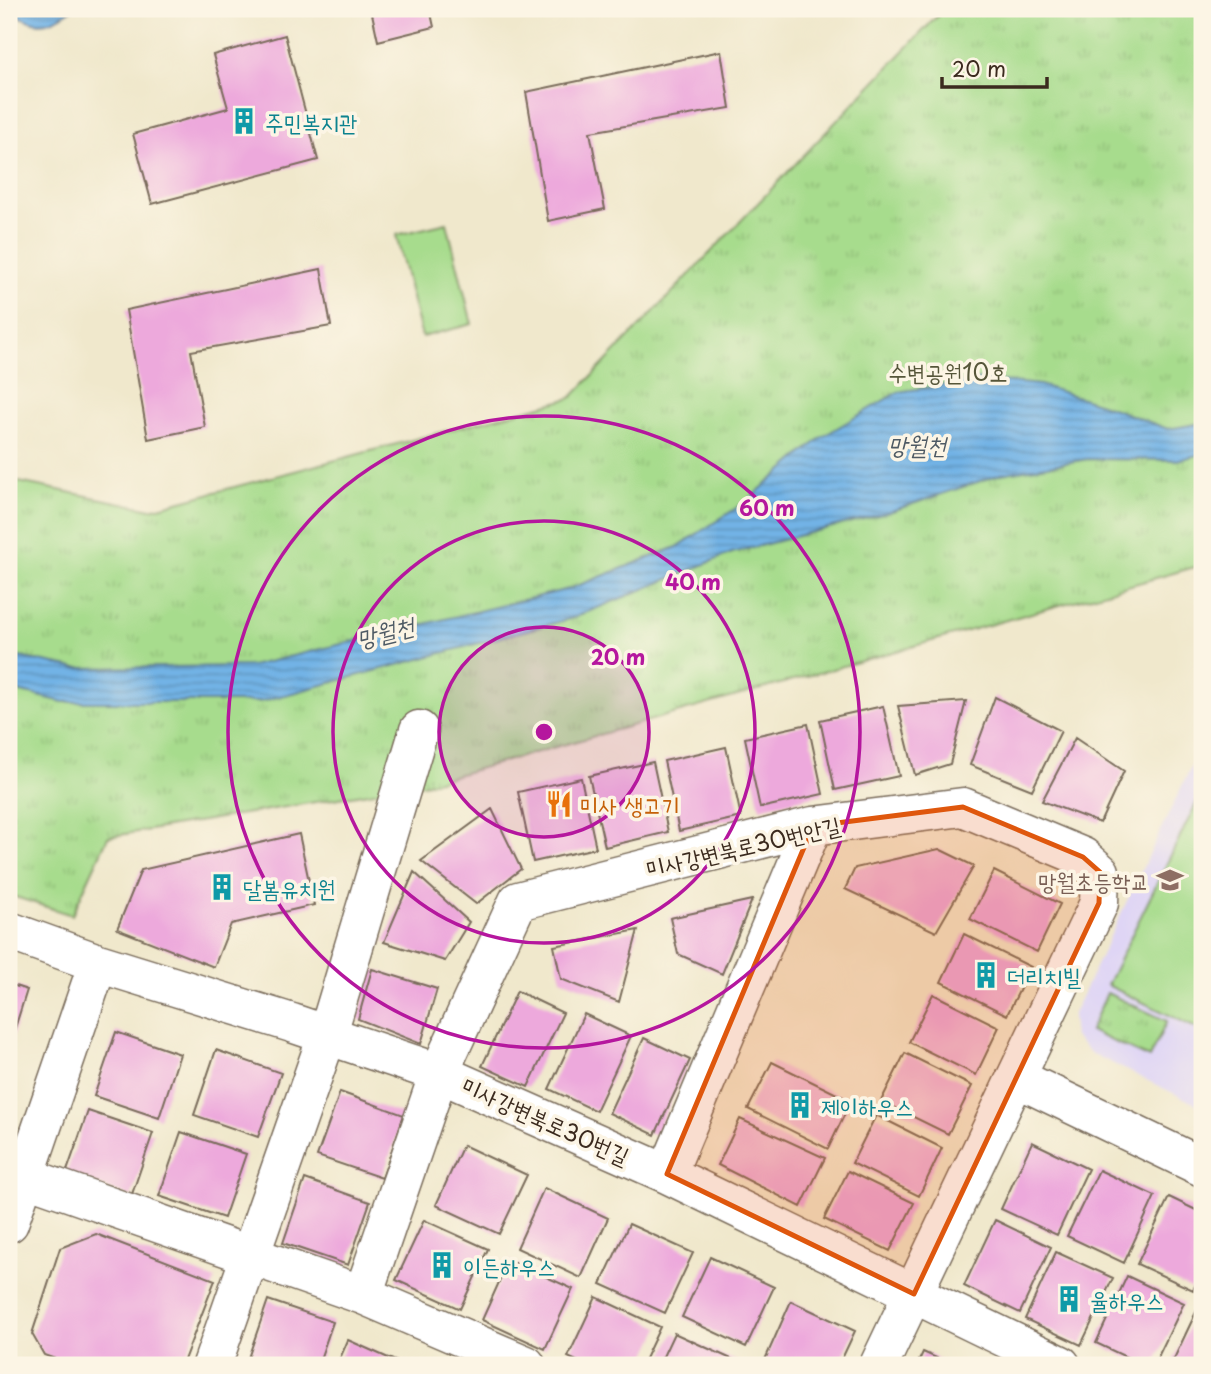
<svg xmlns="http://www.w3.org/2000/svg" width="1211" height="1374" font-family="'Playpen Sans','Poor Story',sans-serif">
	<defs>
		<pattern id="park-tufts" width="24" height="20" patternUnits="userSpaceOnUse" patternTransform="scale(1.75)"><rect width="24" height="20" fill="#a7dc8d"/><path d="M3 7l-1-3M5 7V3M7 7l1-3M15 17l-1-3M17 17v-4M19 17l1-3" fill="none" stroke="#91bd79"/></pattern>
		<pattern id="water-rules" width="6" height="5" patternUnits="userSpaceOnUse" patternTransform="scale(1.75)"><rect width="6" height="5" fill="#72b3e6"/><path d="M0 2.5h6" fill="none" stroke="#5f92ba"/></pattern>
	</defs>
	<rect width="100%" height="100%" fill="#fcf5e5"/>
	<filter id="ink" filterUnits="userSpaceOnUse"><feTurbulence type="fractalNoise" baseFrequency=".0143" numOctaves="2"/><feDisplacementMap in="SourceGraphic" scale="14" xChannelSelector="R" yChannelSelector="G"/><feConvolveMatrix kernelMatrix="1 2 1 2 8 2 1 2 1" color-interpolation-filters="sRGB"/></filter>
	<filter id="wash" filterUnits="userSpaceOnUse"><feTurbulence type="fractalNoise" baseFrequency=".00686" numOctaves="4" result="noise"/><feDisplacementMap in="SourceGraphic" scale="28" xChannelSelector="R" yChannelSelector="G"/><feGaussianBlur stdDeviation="1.57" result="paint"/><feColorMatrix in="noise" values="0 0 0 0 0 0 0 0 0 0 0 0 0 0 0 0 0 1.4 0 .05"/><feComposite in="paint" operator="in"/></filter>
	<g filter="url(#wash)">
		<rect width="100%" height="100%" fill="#f0e8cc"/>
		<path fill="#dfd5f5" d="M 1202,744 L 1202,1107 L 1091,1053 L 1074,1037 L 1072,1016 Z"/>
		<path fill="#a7dc8d" stroke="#718356" stroke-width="2" d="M 447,223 L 472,324 L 422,337 L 396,235 Z
			M 1202,792 L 1202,1031 L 1107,985 Z"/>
		<path fill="url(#park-tufts)" stroke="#718356" stroke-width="2" d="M 944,9 L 1202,9 L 1202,565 L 428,783 L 108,837 L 72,915 L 9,895 L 9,480 L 151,509 L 571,398 Z
			M 1107,993 L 1167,1021 L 1149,1058 L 1090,1031 Z"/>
		<path fill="url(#water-rules)" stroke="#566e82" stroke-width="2" d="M 9,9 L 72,9 C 46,28 33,27 9,9 Z
			M 980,379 L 1040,385 L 1101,404 L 1168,429 L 1202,423 L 1202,454 L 1178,460 L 1088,459 L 1001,474 L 886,513 L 732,553 L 573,618 L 259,702 L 63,702 L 9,689 L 9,655 L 75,668 L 251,666 L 569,589 L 677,547 L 744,503 L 822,437 L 898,392 Z"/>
		<g id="blocks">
			<path fill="#eda9dc" d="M 371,9 L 430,9 L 434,27 L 378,41 Z
				M 285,35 L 318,160 L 152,204 L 133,134 L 228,108 L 213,55 Z
				M 721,51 L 730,108 L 590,132 L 605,209 L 548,221 L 526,92 Z
				M 321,269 L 331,326 L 191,351 L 205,427 L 148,439 L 126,310 Z
				M 995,697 L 1061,731 L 1032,790 L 970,765 Z
				M 966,701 L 950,764 L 915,775 L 898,706 Z
				M 883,706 L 899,776 L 835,790 L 820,720 Z
				M 808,724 L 823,794 L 760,808 L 745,738 Z
				M 1075,738 L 1124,771 L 1100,823 L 1042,801 Z
				M 726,747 L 741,817 L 679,831 L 664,761 Z
				M 653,762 L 668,832 L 605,847 L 589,776 Z
				M 581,778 L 596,848 L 533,862 L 518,792 Z
				M 492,809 L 521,869 L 476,904 L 421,861 Z
				M 299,834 L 314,905 L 231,924 L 214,967 L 117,929 L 141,870 Z
				M 939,849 L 974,866 L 936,932 L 845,889 L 855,868 Z
				M 994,871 L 1060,904 L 1037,952 L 970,919 Z
				M 414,872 L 469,922 L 445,961 L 384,942 Z
				M 752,900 L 722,974 L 678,954 L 670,918 Z
				M 638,930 L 619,1002 L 561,979 L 554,946 Z
				M 964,934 L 1031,967 L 1007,1015 L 941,982 Z
				M 372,969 L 437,989 L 421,1044 L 358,1019 Z
				M 9,984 L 27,990 L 9,1047 Z
				M 517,991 L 563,1013 L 528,1087 L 482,1066 Z
				M 933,994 L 999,1027 L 976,1075 L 909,1042 Z
				M 584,1014 L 631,1036 L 596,1111 L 549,1089 Z
				M 116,1032 L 180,1054 L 159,1118 L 94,1096 Z
				M 644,1038 L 690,1060 L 655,1135 L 609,1113 Z
				M 216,1050 L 281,1073 L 258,1137 L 194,1115 Z
				M 905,1053 L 972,1086 L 948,1134 L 881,1101 Z
				M 772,1062 L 851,1101 L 828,1149 L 748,1109 Z
				M 340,1092 L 404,1115 L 382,1178 L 317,1156 Z
				M 88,1111 L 153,1133 L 131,1197 L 66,1174 Z
				M 876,1115 L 942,1148 L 919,1196 L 852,1163 Z
				M 740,1119 L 825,1158 L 801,1207 L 718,1165 Z
				M 181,1132 L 246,1154 L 224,1218 L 159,1196 Z
				M 1032,1142 L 1088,1169 L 1057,1235 L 1001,1209 Z
				M 463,1145 L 527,1175 L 499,1234 L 436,1205 Z
				M 1099,1170 L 1155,1196 L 1124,1263 L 1067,1236 Z
				M 848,1171 L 914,1203 L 890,1251 L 824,1219 Z
				M 305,1179 L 370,1202 L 348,1265 L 283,1243 Z
				M 544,1188 L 608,1218 L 581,1278 L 517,1248 Z
				M 1169,1197 L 1202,1213 L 1202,1271 L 1193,1290 L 1137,1264 Z
				M 424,1220 L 488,1249 L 460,1309 L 396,1280 Z
				M 995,1220 L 1051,1247 L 1020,1313 L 964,1286 Z
				M 629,1224 L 693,1253 L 665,1313 L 601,1284 Z
				M 96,1234 L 215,1280 L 182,1365 L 72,1365 L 44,1355 L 32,1334 L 60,1248 Z
				M 1056,1252 L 1113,1278 L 1081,1345 L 1025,1319 Z
				M 710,1257 L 774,1287 L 746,1347 L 682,1317 Z
				M 509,1260 L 573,1289 L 545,1349 L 482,1320 Z
				M 1127,1276 L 1184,1303 L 1154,1365 L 1143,1365 L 1096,1343 Z
				M 596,1297 L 660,1327 L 642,1365 L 585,1365 L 568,1357 Z
				M 268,1300 L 333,1322 L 318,1365 L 246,1364 Z
				M 791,1301 L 855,1331 L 839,1365 L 771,1365 L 764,1362 Z
				M 1197,1310 L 1202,1313 L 1202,1365 L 1171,1365 Z
				M 674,1333 L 738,1362 L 736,1365 L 659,1365 Z
				M 348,1340 L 404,1365 L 337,1365 Z
				M 923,1352 L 952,1365 L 917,1365 Z"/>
		</g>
	</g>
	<g filter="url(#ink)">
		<use href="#blocks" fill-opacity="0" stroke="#7a6c5b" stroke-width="2"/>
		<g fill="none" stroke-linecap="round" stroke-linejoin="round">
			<defs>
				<path id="minor" d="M 9,931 L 98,963 L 292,1023 L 439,1073 L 667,1174 L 1061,1365
					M 1017,1078 L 1202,1167
					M 9,1171 L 363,1295 L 526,1365
					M 667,1174 L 813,826
					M 9,1223 L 98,963
					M 363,1295 L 439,1073 L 518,901 L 813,826 L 963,807 L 1083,857 L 1100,872 L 1099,903 L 879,1365
					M 212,1365 L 327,1036 L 419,730"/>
			</defs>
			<use href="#minor" stroke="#7a6c5b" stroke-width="41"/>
			<use href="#minor" stroke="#fff" stroke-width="38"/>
		</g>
	</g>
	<path fill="#df570d" fill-opacity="0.2" stroke="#df570d" stroke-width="5" stroke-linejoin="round" d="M 963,807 L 1083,857 L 1100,872 L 1099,903 L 914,1294 L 667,1174 L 813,826 Z"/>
	<circle cx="544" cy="732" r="105" fill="#b5179e" fill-opacity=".12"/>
	<g fill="none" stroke="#b5179e" stroke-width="3.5">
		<circle cx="544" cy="732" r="105"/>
		<circle cx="544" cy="732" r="211"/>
		<circle cx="544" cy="732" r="316"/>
	</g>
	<defs>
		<symbol id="building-bare" viewBox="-9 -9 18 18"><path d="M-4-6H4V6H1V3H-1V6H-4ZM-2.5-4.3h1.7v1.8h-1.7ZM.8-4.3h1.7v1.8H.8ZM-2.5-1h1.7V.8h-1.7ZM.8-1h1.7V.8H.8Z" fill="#0f9aa8" stroke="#fcf5e5" stroke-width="2.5" paint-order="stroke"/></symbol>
		<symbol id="restaurant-bare" viewBox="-9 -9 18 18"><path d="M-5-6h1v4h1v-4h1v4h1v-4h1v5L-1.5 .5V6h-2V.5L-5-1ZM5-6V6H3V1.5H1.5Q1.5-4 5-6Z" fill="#e8710a" stroke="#fcf5e5" stroke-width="2.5" paint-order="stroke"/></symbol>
		<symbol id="school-bare" viewBox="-9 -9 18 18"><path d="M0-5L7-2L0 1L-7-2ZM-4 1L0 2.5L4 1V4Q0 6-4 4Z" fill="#8d6e63" stroke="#fcf5e5" stroke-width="2.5" paint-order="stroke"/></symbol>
	</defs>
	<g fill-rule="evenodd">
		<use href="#building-bare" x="225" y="102" width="38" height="38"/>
		<use href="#restaurant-bare" x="540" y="785" width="38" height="38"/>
		<use href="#school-bare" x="1151" y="861" width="38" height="38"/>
		<use href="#building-bare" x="203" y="868" width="38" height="38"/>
		<use href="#building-bare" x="967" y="956" width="38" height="38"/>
		<use href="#building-bare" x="781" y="1086" width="38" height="38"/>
		<use href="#building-bare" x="423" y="1246" width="38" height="38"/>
		<use href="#building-bare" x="1050" y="1280" width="38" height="38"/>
	</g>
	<g text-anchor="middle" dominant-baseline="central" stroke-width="7" stroke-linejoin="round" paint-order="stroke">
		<g font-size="23" fill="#0d838f" stroke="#fcf5e5" text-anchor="start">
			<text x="265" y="121">주민복지관</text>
			<text x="243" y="887">달봄유치원</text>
			<text x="1007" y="975">더리치빌</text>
			<text x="821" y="1105">제이하우스</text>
			<text x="463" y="1265">이든하우스</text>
			<text x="1090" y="1299">율하우스</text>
		</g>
		<g font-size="23" fill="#56563a" stroke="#fcf5e5">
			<text x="948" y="371">수변공원10호</text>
		</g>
		<g font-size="23" fill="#c56008" stroke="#fcf5e5" text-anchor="start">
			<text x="580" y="804">미사 생고기</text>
		</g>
		<g font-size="23" fill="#3b2a1e" stroke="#fcf5e5">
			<text transform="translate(743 846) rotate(-13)">미사강변북로30번안길</text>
			<text transform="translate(546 1120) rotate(24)">미사강변북로30번길</text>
		</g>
		<g font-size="23" fill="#785e54" stroke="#fcf5e5" text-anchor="end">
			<text x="1149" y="880">망월초등학교</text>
		</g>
		<g font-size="24" font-style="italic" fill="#4e5a64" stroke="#fcf5e5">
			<text x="917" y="444">망월천</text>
			<text transform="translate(385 631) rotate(-14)">망월천</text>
		</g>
	</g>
	<circle cx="544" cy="732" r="10" fill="#b5179e" stroke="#fcf5e5" stroke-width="3.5"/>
	<g font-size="21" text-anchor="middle" font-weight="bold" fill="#b5179e" stroke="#fcf5e5" stroke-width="7" stroke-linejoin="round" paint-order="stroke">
		<text x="767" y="516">60 m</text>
		<text x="693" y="590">40 m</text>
		<text x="618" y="665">20 m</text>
	</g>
	<rect width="1211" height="1374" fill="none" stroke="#fcf5e5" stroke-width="35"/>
	<path d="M942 77v10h105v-10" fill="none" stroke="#3b2a1e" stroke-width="3.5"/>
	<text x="952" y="77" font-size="21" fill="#3b2a1e" stroke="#fcf5e5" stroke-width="5" paint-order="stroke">20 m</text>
</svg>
